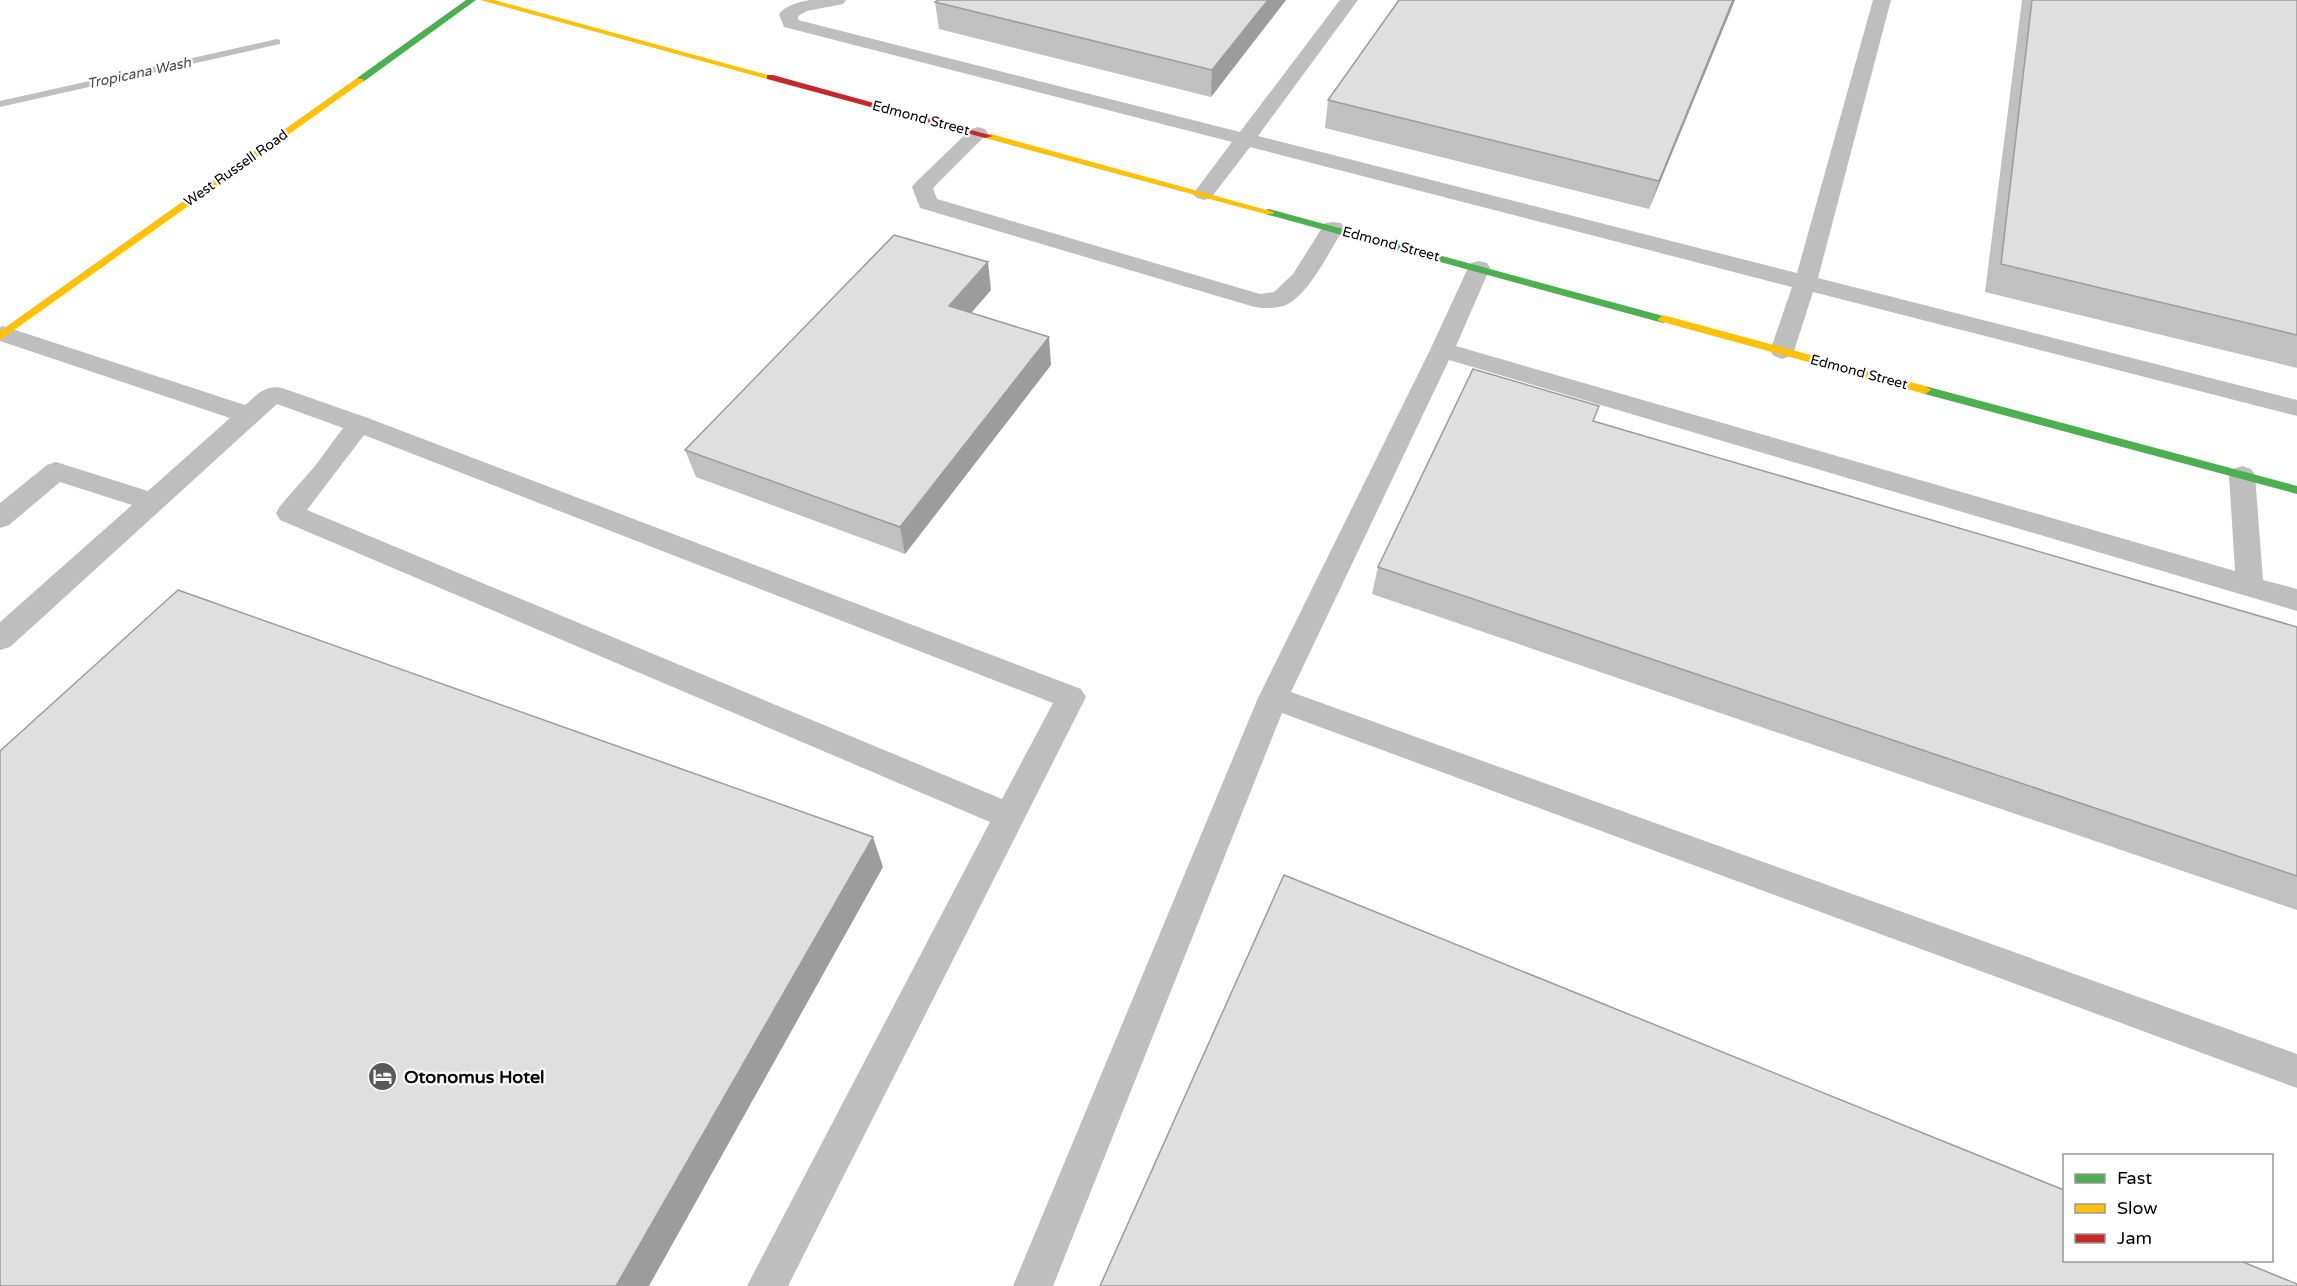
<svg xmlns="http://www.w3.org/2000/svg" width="2297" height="1286" font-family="'Varela Round',sans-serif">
	<rect width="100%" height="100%" fill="#fff"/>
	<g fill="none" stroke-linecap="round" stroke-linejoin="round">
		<path fill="#bfbfbf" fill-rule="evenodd" d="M 277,39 L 280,40 L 280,44 L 0,107 L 0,101 Z"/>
		<path fill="#bebebe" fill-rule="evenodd" d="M 810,0 L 846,0 L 843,4 L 807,11 L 798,16 L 798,20 L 1240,132 L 1340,0 L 1358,0 L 1258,136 L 1797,273 L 1873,0 L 1891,0 L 1818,278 L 2297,400 L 2297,416 L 1813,292 L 1794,351 L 1790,356 L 1782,359 L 1774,356 L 1770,351 L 1792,287 L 1250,147 L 1211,198 L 1204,200 L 1197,198 L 1193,194 L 1232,142 L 784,27 L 779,14 C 786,5 799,2 810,0 Z
			M 978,127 L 985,129 L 988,133 L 933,188 L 937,199 L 1260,294 L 1274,292 L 1293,274 L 1325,223 L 1333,222 L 1341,223 L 1344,228 C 1330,250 1311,291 1288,304 C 1279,309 1261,309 1251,306 L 920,208 L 912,187 L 915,183 L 971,129 Z
			M 1479,261 L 1487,263 L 1490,268 L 1456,346 L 2235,571 L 2229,475 L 2233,469 L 2242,466 L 2251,469 L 2255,475 L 2263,580 L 2297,589 L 2297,611 L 1449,360 L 1291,692 L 2297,1054 L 2297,1088 L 1282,713 L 1053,1286 L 1013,1286 L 1258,698 L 1430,350 L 1468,268 L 1471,263 Z
			M 3,326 L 245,405 C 257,395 265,384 282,388 L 368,418 L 1081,689 L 1086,697 L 788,1286 L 747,1286 L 990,822 L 280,520 L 276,513 L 280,506 L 315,466 L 343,428 L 277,404 L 10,647 L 0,650 L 0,622 L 132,505 L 60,482 L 9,525 L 0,528 L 0,503 L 47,465 L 56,462 L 148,491 L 230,418 L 0,341 L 0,327 ZM 364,435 L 1053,703 L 1002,799 L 307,510 Z"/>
		<path fill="#4caf50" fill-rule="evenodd" d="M 466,0 L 476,0 L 363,82 L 357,82 L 357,78 Z
			M 1269,209 L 1667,317 L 1668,319 L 1663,323 L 1265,214 L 1265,210 Z
			M 1925,386 L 2297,486 L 2297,494 L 1921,393 L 1919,390 Z"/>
		<path fill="#ffc107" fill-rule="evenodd" d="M 480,0 L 494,0 L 775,77 L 767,79 Z
			M 357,78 L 365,80 L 0,340 L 0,331 Z
			M 985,134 L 991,134 L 1274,212 L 1273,214 L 1265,214 L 985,138 Z
			M 1663,315 L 1925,386 L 1931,390 L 1925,394 L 1659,321 L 1658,319 Z"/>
		<path fill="#c62828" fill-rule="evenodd" d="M 767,75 L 773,75 L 993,136 L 985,138 L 767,79 Z"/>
	</g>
	<path fill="#c0c0c0" d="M 938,0 L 1286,0 L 1211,97 L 939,29 L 935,2 Z
		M 1399,0 L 1735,0 L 1649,209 L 1325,128 L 1328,100 Z
		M 2022,0 L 2297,0 L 2297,368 L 1985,292 Z
		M 991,290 L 971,313 L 1051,365 L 905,554 L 696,477 L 685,450 Z
		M 1593,421 L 2297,627 L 2297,910 L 1372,594 L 1378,567 Z"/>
	<path fill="#9c9c9c" d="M 1268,0 L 1286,0 L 1211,97 L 1212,70 Z
		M 1733,0 L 1735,0 L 1649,209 L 1659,181 Z
		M 988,262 L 991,290 L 953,334 L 949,306 Z
		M 1049,337 L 1051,365 L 905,554 L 900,527 Z
		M 873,837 L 883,867 L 649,1286 L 616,1286 Z"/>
	<path fill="#dfdfdf" stroke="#9c9c9c" stroke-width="1.5" d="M 938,0 L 1268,0 L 1212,70 L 935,2 Z
		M 1399,0 L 1733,0 L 1659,181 L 1328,100 Z
		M 2032,0 L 2297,0 L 2297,335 L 2001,264 Z
		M 894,235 L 988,262 L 949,306 L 1049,337 L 900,527 L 685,450 Z
		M 1473,369 L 1599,406 L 1593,421 L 2297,627 L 2297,876 L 1378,567 Z
		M 178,590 L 873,837 L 616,1286 L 0,1286 L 0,751 Z
		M 1284,875 L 2064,1190 L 2064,1260 L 2238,1260 L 2297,1284 L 2297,1286 L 1100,1286 Z"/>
	<defs>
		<symbol id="hotel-disc" viewBox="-11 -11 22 22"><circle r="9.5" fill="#595959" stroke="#fff"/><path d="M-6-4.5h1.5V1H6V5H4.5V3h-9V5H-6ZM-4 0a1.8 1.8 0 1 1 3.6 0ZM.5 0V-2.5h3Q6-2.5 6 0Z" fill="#fff"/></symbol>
	</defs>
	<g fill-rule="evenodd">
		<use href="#hotel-disc" x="366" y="1060" width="33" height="33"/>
	</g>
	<g text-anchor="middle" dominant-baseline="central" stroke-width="4.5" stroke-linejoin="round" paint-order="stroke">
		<g font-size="14" font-style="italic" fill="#444" stroke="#fff">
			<text transform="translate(139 73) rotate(-12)">Tropicana Wash</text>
		</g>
		<g font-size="14" fill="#000" stroke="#fff">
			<text transform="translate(921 118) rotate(15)">Edmond Street</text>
			<text transform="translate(236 168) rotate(-35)">West Russell Road</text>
			<text transform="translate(1391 244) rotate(15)">Edmond Street</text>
			<text transform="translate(1859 372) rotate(15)">Edmond Street</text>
		</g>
		<g font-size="18" font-weight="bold" fill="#000" stroke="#fff" text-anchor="start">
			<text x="404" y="1077">Otonomus Hotel</text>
		</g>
	</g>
	<rect x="2063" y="1154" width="210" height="108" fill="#ffffff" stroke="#999999" stroke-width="1.5"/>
	<rect x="2075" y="1174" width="30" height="9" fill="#4caf50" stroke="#999999" stroke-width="1.5"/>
	<text x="2117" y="1184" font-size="18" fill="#000000">Fast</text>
	<rect x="2075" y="1204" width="30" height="9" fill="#ffc107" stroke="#999999" stroke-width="1.5"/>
	<text x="2117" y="1214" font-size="18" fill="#000000">Slow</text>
	<rect x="2075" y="1234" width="30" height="9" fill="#c62828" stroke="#999999" stroke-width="1.5"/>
	<text x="2117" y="1244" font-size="18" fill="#000000">Jam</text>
</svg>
